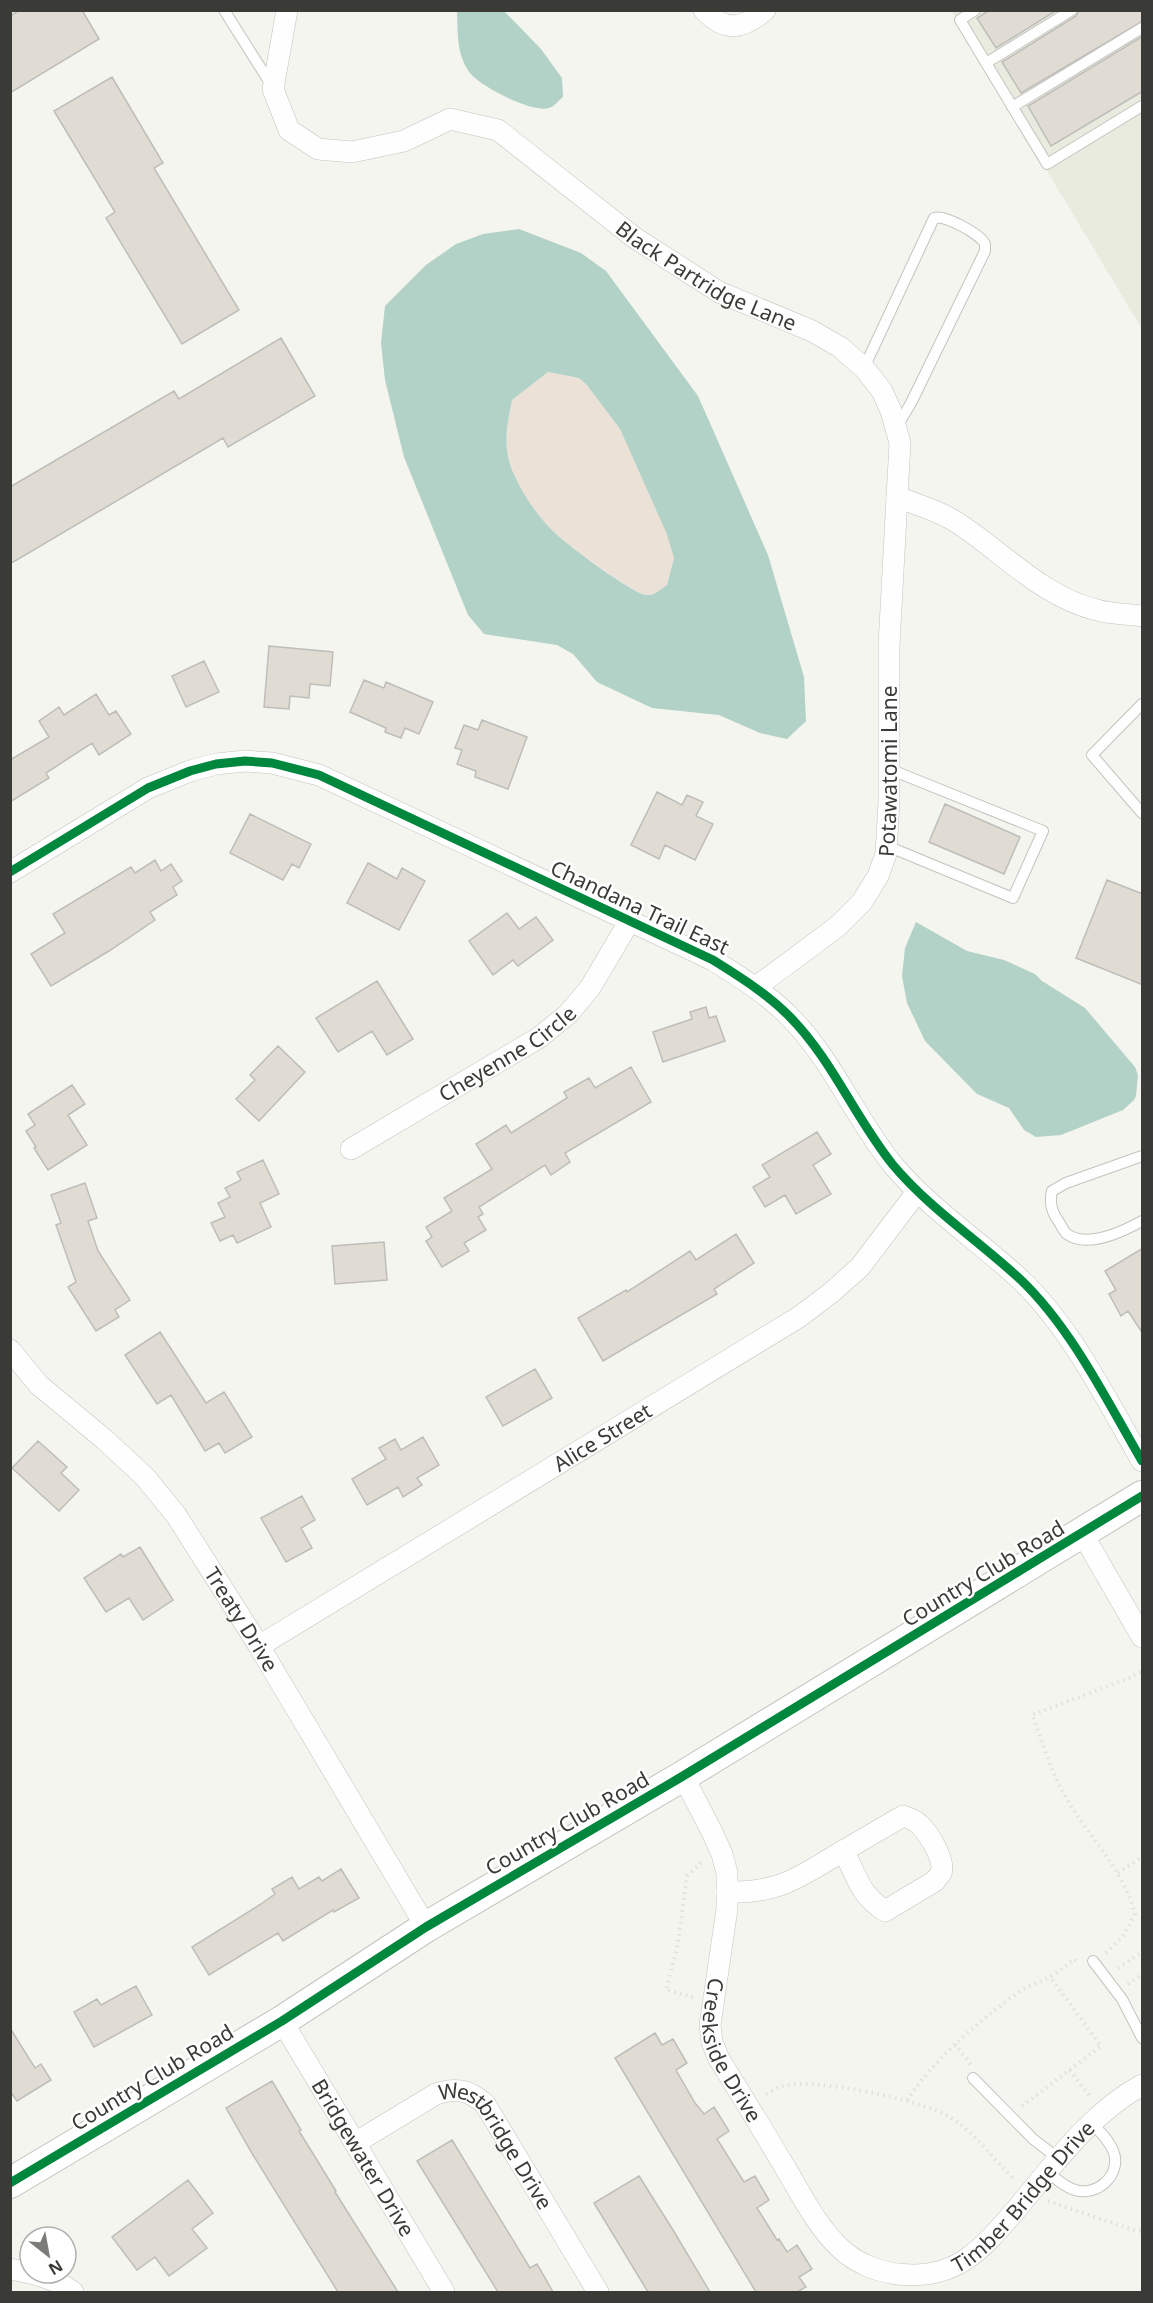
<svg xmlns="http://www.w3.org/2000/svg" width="1153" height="2303" font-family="'Noto Sans',sans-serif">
	<rect width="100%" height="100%" fill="#f4f5ef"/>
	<path fill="#e9ebde" d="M 951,11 L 1142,11 L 1142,329 Z"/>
	<path fill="#ece1d6" d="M 548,372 L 579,378 L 586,384 L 620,429 L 666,531 L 674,558 L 667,585 C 661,589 655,595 647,595 C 635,595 561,540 550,528 C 535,512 521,492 513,471 C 502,444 507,427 512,400 Z"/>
	<path fill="#b2d1c7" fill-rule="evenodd" d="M 457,11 L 504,11 L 541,49 L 562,78 L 563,97 C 559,100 554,107 549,108 C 532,113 481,87 470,73 C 456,54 458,33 457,11 Z
		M 519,229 L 581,253 L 606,271 L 698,396 L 768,555 L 804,677 L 806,721 L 787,739 L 760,733 L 719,715 L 652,708 L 597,682 L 573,654 L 557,645 L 484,634 L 468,615 L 404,457 L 385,380 L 381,343 L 385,306 L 426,265 L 456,244 L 483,234 ZM 548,372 L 579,378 L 586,384 L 620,429 L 666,532 L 674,558 L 667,585 C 661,589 654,596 647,595 C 634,595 563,542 552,530 C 536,514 522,493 513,472 C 502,446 507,426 512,400 Z
		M 916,922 L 967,951 L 1004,960 L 1035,974 L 1042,981 L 1085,1008 L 1135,1067 L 1138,1075 L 1136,1096 L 1134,1100 L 1123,1110 L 1061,1135 L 1036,1137 L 1024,1130 L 1009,1108 L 977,1094 L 925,1041 L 907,1003 L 902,976 L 905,948 Z"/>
	<path fill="#e0dcd3" stroke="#bebdb9" stroke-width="1.5" d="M 20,10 L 82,10 L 99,39 L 10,93 L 10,16 Z
		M 990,10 L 1057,10 L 996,48 L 977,18 Z
		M 1079,10 L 1143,10 L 1143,21 L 1021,93 L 1002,62 L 1076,16 Z
		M 1143,36 L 1143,91 L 1051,146 L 1028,106 Z
		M 112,77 L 163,163 L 154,168 L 239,310 L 182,344 L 106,218 L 115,212 L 54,111 Z
		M 281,338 L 315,396 L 228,447 L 223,438 L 10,564 L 10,487 L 174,391 L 179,399 Z
		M 269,646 L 333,652 L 330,686 L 310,684 L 309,698 L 290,696 L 289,709 L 264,707 Z
		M 204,661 L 219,692 L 186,707 L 172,676 Z
		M 364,680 L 384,688 L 386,682 L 433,702 L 419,734 L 405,728 L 401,738 L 385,732 L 386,728 L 350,712 Z
		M 96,694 L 109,715 L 116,711 L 131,734 L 99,755 L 92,743 L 46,773 L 49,778 L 10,802 L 10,760 L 49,737 L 39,721 L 59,707 L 64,715 Z
		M 482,720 L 527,737 L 508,789 L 475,777 L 476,771 L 457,764 L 462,750 L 455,748 L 464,725 L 478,730 Z
		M 657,792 L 682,805 L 687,795 L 703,802 L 696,816 L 713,824 L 695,860 L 665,845 L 659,859 L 631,845 Z
		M 945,804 L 1020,837 L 1004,874 L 929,842 Z
		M 250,814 L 311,844 L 299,868 L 292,864 L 283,880 L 230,853 Z
		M 155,860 L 161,871 L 171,864 L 182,881 L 173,887 L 177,895 L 150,912 L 155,920 L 109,951 L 51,986 L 31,954 L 65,933 L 53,914 L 131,867 L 135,873 Z
		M 368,863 L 397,879 L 402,868 L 425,881 L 399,930 L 347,903 Z
		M 1107,880 L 1143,894 L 1143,985 L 1076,958 Z
		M 507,913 L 519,929 L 536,917 L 553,940 L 518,966 L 513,960 L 493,975 L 469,941 Z
		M 377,981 L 413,1039 L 387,1055 L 372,1031 L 338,1052 L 316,1018 Z
		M 706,1007 L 709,1018 L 716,1016 L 725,1041 L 663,1062 L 653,1032 L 692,1019 L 690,1012 Z
		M 278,1046 L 305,1072 L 259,1121 L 236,1099 L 255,1080 L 250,1075 Z
		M 631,1067 L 651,1102 L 565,1153 L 570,1162 L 551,1175 L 545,1165 L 479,1207 L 483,1214 L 478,1217 L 486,1230 L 464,1243 L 469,1251 L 442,1267 L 426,1241 L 432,1237 L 426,1227 L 452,1211 L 444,1198 L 492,1169 L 476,1144 L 506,1125 L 511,1133 L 567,1098 L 564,1092 L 589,1078 L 595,1088 Z
		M 72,1085 L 85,1104 L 68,1115 L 87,1145 L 48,1170 L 34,1148 L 36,1147 L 26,1131 L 35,1125 L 28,1114 Z
		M 817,1132 L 831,1154 L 813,1165 L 831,1194 L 796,1214 L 785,1195 L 765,1207 L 753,1187 L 770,1177 L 762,1165 Z
		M 263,1160 L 279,1194 L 260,1203 L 271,1227 L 237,1243 L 233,1235 L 220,1241 L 211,1223 L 225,1217 L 218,1203 L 230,1197 L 225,1188 L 241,1180 L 237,1172 Z
		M 85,1183 L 97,1218 L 88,1221 L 98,1251 L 130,1300 L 115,1310 L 119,1317 L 96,1331 L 68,1287 L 76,1282 L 56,1225 L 61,1223 L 51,1195 Z
		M 736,1234 L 754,1263 L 714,1289 L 717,1294 L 603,1361 L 578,1318 L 626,1290 L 627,1292 L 690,1251 L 696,1260 Z
		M 384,1242 L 387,1280 L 335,1284 L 332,1246 Z
		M 1143,1248 L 1143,1334 L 1128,1311 L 1121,1316 L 1109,1294 L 1116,1290 L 1105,1271 Z
		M 160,1332 L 206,1403 L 224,1392 L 252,1437 L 225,1453 L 219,1443 L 205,1451 L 171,1395 L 157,1404 L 125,1355 Z
		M 535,1369 L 552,1398 L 503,1426 L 486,1397 Z
		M 423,1437 L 439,1465 L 417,1478 L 422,1485 L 403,1497 L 398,1487 L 367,1505 L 352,1479 L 386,1459 L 379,1448 L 395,1439 L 401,1450 Z
		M 38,1441 L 67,1467 L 61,1473 L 79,1490 L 59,1511 L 12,1468 Z
		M 302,1496 L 315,1520 L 301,1528 L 312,1548 L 286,1562 L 261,1518 Z
		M 140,1547 L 173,1600 L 143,1620 L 129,1598 L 106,1612 L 84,1578 L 121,1554 L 123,1557 Z
		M 341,1869 L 359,1898 L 334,1912 L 333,1910 L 283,1941 L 278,1933 L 209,1975 L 192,1947 L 261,1904 L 275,1894 L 272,1889 L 292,1877 L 299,1889 L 319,1877 L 322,1881 Z
		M 136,1986 L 152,2015 L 94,2047 L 74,2012 L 97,1999 L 101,2005 Z
		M 10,2028 L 35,2068 L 41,2064 L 51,2080 L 17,2101 L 10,2091 Z
		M 655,2033 L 662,2045 L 673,2039 L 687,2063 L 676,2070 L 695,2103 L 704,2114 L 714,2107 L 729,2131 L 717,2139 L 744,2182 L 755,2176 L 769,2200 L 757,2208 L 777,2240 L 779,2239 L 787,2252 L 797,2245 L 812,2269 L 799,2277 L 806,2287 L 797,2292 L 756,2292 L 615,2058 Z
		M 272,2081 L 301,2130 L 299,2131 L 336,2191 L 335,2192 L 398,2292 L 338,2292 L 253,2155 L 226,2108 Z
		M 452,2140 L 530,2268 L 537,2264 L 553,2292 L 498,2292 L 417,2161 Z
		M 639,2176 L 673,2230 L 710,2292 L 648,2292 L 594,2203 Z
		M 188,2180 L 213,2213 L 192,2229 L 207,2248 L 169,2276 L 155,2257 L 137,2270 L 112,2237 Z"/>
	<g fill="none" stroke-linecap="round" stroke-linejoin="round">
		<defs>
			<path id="lane" d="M 224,10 L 272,86
				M 975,10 L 960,20 L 1047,164 L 1142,106
				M 986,63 L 1072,10
				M 1012,107 L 1142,28
				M 864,368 L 934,218 C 944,214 980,234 985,244 L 985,251 L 911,403 L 896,428
				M 1142,704 L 1092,755 L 1142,813
				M 887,846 L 1013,898 L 1043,831 L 889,769
				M 1142,1156 L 1066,1183 L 1052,1191 C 1049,1203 1052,1213 1059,1222 C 1061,1225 1064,1232 1067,1234 C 1087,1249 1124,1231 1142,1221
				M 1093,1961 L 1122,1999 L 1142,2038
				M 973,2078 L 1033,2139 L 1059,2159
				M 1048,2172 C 1056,2179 1065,2187 1075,2190 C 1097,2197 1121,2175 1114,2153 C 1110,2141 1100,2132 1092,2123"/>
			<g id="street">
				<path id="s1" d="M 287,10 L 273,89 L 289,130 L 318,149 L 352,152 L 404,141 L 450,119 L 498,130 L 635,238 L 719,292 L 812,331 L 840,347 L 864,368 L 882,391 L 891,411 L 900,443 L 897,497 C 915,504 936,510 953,520 C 1000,549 1041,597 1097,610 C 1111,614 1128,614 1142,616"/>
				<path d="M 704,10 C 726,33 743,29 765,10"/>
				<path d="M 10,872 L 148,788 L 190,771 L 216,764 L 245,761 L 272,763 L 319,775 L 713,960 C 740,977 766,993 789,1016 C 832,1059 855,1118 893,1165 C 930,1209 979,1241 1021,1280 C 1072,1329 1107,1401 1142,1461"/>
				<path id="s2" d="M 756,987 L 838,926 L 862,902 L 878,876 L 886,854 L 889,801 L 889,646 L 897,497"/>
				<path id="s3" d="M 351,1149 L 540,1037 L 568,1014 L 590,988 L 629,922"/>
				<path id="s4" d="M 10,1350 L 39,1385 L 104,1439 L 145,1477 L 176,1515 L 259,1646 L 426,1927"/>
				<path d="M 1082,1533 L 1142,1637"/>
				<path id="s5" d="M 259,1646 L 799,1317 L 832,1292 L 860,1267 L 917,1192"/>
				<path id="s6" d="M 683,1776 L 712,1832 L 722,1854 L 727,1873 L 727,1909 L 710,2025 L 712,2042 L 719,2059 C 741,2094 762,2129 783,2164 C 800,2192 815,2224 839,2247 C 871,2279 932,2285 969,2257 C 986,2245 1000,2228 1014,2212 C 1052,2167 1089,2114 1142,2085"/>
				<path d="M 903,1816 C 910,1818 915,1820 920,1825 C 929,1834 946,1861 941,1873 C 941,1874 935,1880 935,1881 L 885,1911 C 857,1892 859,1878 843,1851 Z"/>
				<path d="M 727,1892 C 779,1894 801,1876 843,1851"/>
				<path id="s7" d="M 282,2021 L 444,2292"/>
				<path id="s8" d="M 355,2143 L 436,2094 C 456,2087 469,2090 485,2104 L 598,2292"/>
				<path d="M 10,2269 L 30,2273"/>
				<path d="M 32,2273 L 58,2282 L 73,2292"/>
			</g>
			<path id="secondary" d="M 10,2183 L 282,2021 L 426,1927 L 683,1776 L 1142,1496"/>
		</defs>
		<use href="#lane" stroke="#c3c4bf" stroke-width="12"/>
		<use href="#street" stroke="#c3c4bf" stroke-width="22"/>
		<use href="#secondary" stroke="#c3c4bf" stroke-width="32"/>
		<path stroke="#e0e0de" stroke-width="4" stroke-dasharray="1.5 4.5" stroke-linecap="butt" d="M 1118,1873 L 1142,1857
			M 1106,1953 L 1124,1935 L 1135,1914 C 1123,1869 1088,1836 1065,1796 C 1052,1775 1042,1740 1032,1715 L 1127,1679 L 1142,1671
			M 1118,1968 L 1142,1952
			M 1128,1984 L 1140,1976 L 1142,1978
			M 693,1997 L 666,1990 L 677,1948 L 687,1876 L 703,1861
			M 955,2044 L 971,2065
			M 1070,2070 L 1091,2098
			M 766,2094 C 771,2092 777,2088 782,2086 C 817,2078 917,2099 948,2116 C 974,2131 993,2159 1014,2179
			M 907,2100 C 938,2055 979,2021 1023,1989 C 1030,1985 1038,1983 1044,1980 C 1056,1974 1065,1966 1075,1959 L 1078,1963
			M 1022,2106 L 1101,2046 L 1050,1977
			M 1048,2201 L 1133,2230 L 1142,2231"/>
		<use href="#lane" stroke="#fdfefd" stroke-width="10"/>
		<use href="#street" stroke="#fdfefd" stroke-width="21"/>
		<use href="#secondary" stroke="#fdfefd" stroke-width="30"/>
		<defs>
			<path id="cycleway" d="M 10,872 L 148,788 L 190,771 L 216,764 L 245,761 L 272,763 L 319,775 L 713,960 C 740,977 766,993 789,1016 C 832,1059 855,1118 893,1165 C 930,1209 979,1241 1021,1280 C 1072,1329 1107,1401 1142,1461
				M 10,2183 L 282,2021 L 426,1927 L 683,1776 L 1142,1496"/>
		</defs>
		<use href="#cycleway" stroke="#fff" stroke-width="13"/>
		<use href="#cycleway" stroke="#00873e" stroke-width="9"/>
	</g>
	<g text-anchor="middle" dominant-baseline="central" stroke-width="5" stroke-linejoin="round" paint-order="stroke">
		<g font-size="21" fill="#3a3b36" stroke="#fff">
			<text stroke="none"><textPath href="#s1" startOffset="602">Black Partridge Lane</textPath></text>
			<text stroke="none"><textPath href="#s2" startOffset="273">Potawatomi Lane</textPath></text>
			<text transform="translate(640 907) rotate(25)">Chandana Trail East</text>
			<text stroke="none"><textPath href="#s3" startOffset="183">Cheyenne Circle</textPath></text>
			<text stroke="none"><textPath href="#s5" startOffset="402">Alice Street</textPath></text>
			<text transform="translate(983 1573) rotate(-31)">Country Club Road</text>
			<text stroke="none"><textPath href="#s4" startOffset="358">Treaty Drive</textPath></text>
			<text transform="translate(567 1823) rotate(-30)">Country Club Road</text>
			<text stroke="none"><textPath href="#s6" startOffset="290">Creekside Drive</textPath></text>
			<text transform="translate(152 2077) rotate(-31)">Country Club Road</text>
			<text stroke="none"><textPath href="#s7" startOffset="159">Bridgewater Drive</textPath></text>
			<text stroke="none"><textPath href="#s8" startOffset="183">Westbridge Drive</textPath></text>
			<text stroke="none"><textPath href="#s6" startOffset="741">Timber Bridge Drive</textPath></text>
		</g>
	</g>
	<rect width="1153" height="2303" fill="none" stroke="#3a3b36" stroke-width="24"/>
	<g transform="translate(48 2255) rotate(149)"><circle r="28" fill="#ffffff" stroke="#b0b1af" stroke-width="1.5"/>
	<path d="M0-4.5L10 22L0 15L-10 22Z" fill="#7b7c77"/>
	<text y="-9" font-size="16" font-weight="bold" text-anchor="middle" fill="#3a3b36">N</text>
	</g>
</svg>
